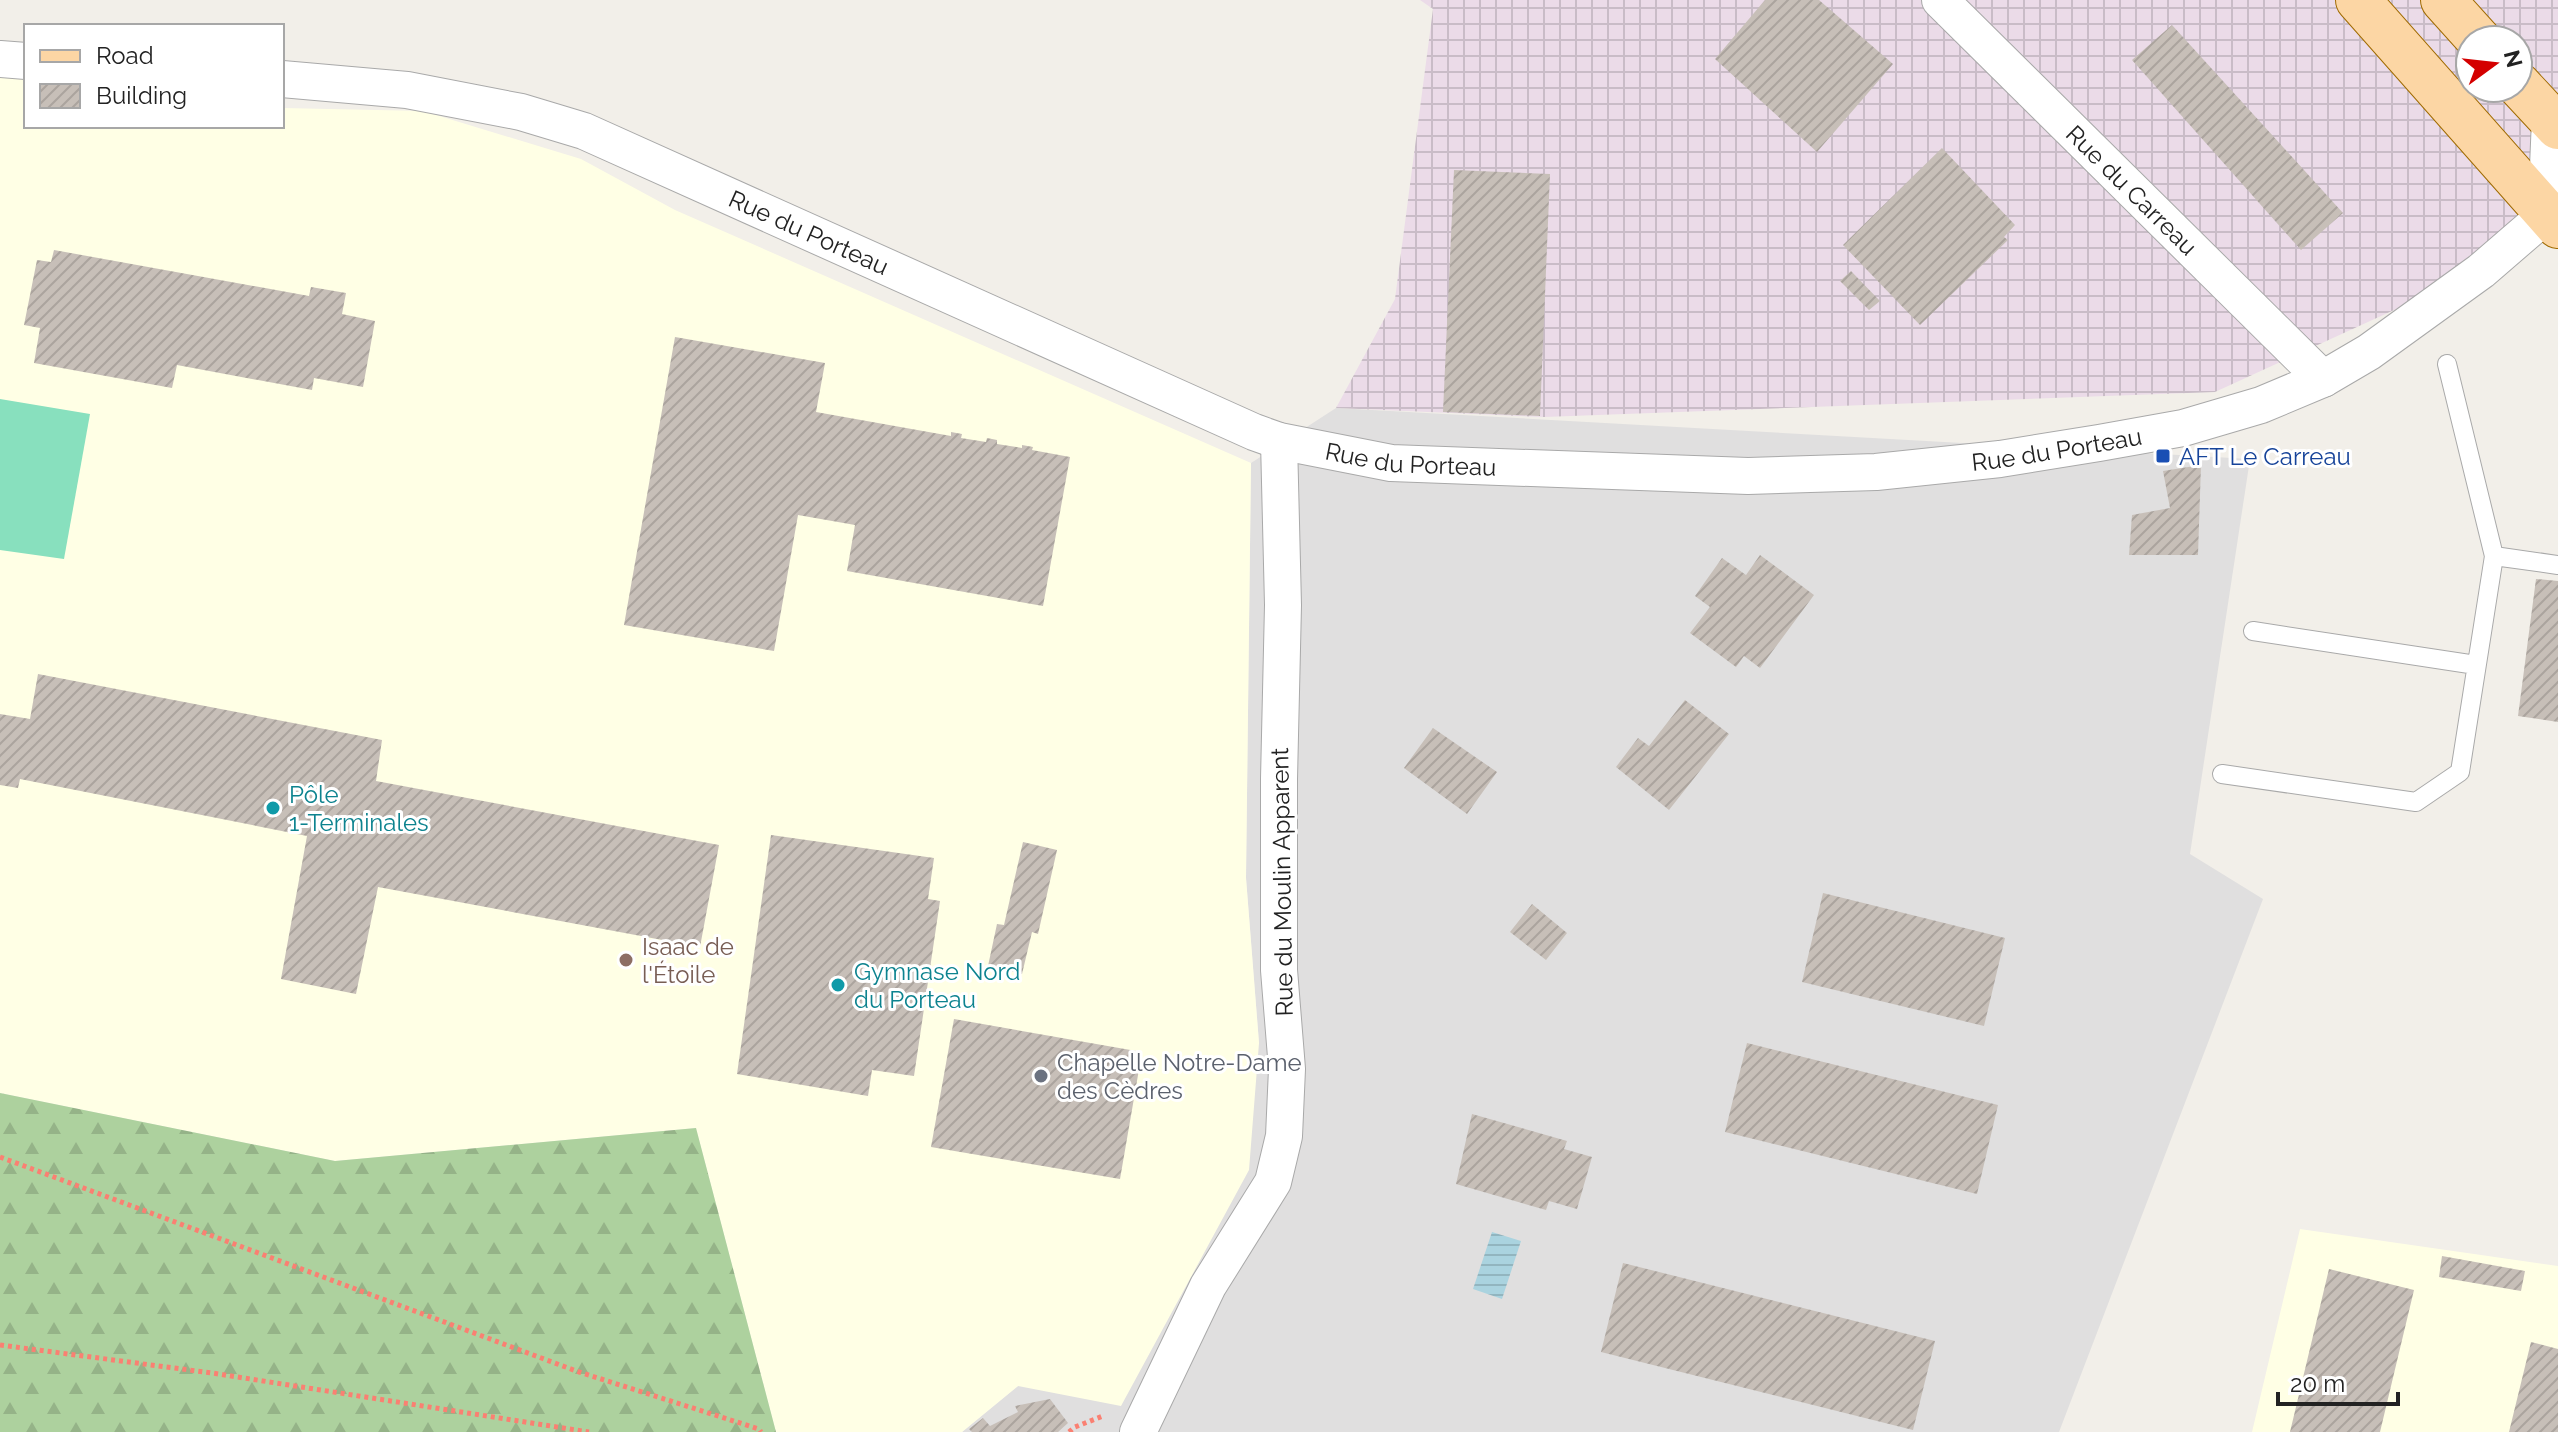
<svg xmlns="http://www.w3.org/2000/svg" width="2558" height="1432" font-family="Raleway,sans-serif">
	<defs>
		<pattern id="industrial-grid" width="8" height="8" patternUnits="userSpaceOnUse" patternTransform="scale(2)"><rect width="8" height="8" fill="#ebdbe8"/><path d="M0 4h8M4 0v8" fill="none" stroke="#c9bcc7"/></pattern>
		<pattern id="forest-firs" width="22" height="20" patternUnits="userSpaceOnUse" patternTransform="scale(2)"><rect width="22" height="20" fill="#add19e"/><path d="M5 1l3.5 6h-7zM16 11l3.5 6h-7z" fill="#95b388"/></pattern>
		<pattern id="water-rules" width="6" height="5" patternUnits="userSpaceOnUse" patternTransform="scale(2)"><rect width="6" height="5" fill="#aad3df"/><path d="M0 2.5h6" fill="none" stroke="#92b5bf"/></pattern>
		<pattern id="building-hatch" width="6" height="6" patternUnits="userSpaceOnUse" patternTransform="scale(2)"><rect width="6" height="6" fill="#c7bfb8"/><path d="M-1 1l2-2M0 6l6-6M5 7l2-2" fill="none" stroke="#aba49e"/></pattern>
	</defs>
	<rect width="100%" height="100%" fill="#f2efe9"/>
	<path fill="#e0dfdf" d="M 1336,408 L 2250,459 L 2190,854 L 2263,899 L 2059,1432 L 962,1432 L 1018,1386 L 1259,1043 L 1246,878 L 1251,463 Z"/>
	<path fill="url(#industrial-grid)" fill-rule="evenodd" d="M 1420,0 L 2558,0 L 2558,235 L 2215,392 L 1544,417 L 1336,408 L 1395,299 L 1433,9 ZM 2470,40 L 2518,40 L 2518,88 L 2470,88 Z"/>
	<path fill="#ffffe5" d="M 0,76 L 26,79 L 26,126 L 282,126 L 282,108 L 423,111 L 581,159 L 675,210 L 1251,463 L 1246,878 L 1259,1043 L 1249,1170 L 1121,1406 L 1018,1386 L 962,1432 L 776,1432 L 696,1128 L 335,1161 L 0,1093 Z
		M 2300,1229 L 2558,1266 L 2558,1432 L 2252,1432 Z"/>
	<path fill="url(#forest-firs)" d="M 0,1093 L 335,1161 L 696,1128 L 776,1432 L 0,1432 Z"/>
	<path fill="#88e0be" d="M 0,399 L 90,414 L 64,559 L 0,550 Z"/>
	<path fill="url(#water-rules)" d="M 1492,1232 L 1521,1241 L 1502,1299 L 1473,1289 Z"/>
	<path fill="url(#building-hatch)" d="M 1765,0 L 1819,0 L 1893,64 L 1817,152 L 1715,59 Z
		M 2172,25 L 2343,213 L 2301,250 L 2132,60 Z
		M 1942,148 L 2015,225 L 2004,237 L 2008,240 L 1920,325 L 1843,245 Z
		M 1454,170 L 1550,174 L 1540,416 L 1443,412 Z
		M 54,250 L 309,296 L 311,287 L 346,293 L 342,314 L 375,321 L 363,387 L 314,378 L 312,390 L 177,365 L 172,388 L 34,363 L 40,328 L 24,325 L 37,260 L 51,262 Z
		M 1851,271 L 1880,301 L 1869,310 L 1840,281 Z
		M 675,337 L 825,363 L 816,412 L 951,436 L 951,432 L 962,434 L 961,438 L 986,442 L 987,438 L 997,440 L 997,444 L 1022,448 L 1022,445 L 1033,447 L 1032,450 L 1070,457 L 1043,606 L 847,571 L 855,525 L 798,515 L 774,651 L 624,625 Z
		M 2201,465 L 2198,555 L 2129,555 L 2132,515 L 2170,508 L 2163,471 Z
		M 1760,555 L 1814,595 L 1760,668 L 1744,656 L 1736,667 L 1690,633 L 1710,607 L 1695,596 L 1722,558 L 1746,575 Z
		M 2536,579 L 2558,581 L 2558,722 L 2518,716 Z
		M 38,674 L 382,740 L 376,781 L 719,845 L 700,947 L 378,887 L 356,994 L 281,979 L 307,836 L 20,779 L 18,788 L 0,785 L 0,714 L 30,719 Z
		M 1685,700 L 1729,734 L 1669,810 L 1616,767 L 1638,738 L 1649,746 Z
		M 1433,728 L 1497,772 L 1467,814 L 1404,768 Z
		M 771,835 L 934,858 L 928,899 L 940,901 L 914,1076 L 872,1070 L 868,1096 L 737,1074 Z
		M 1023,842 L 1057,850 L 1038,934 L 1032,932 L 1022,974 L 988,966 L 997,924 L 1004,925 Z
		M 1823,893 L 2005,938 L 1984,1026 L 1802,982 Z
		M 1532,904 L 1567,933 L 1546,960 L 1510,932 Z
		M 954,1019 L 1142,1052 L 1120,1179 L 931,1147 Z
		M 1747,1043 L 1998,1105 L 1977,1194 L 1725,1132 Z
		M 1472,1114 L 1567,1141 L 1564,1149 L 1592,1157 L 1577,1209 L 1549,1201 L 1546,1210 L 1456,1184 Z
		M 2442,1256 L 2525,1271 L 2521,1291 L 2439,1277 Z
		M 1623,1263 L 1935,1341 L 1913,1430 L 1601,1352 Z
		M 2329,1269 L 2414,1290 L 2380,1432 L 2290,1432 Z
		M 2531,1342 L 2558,1349 L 2558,1432 L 2509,1432 Z
		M 1050,1399 L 1068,1423 L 1058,1432 L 972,1432 L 969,1429 L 983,1418 L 990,1426 L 1018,1412 L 1015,1406 Z"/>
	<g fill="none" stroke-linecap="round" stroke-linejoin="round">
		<defs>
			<path id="lane" d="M 2494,556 L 2558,565
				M 2253,631 L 2476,665
				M 2222,774 L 2416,802 L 2460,772 L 2494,556 L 2447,364"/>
			<g id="street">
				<path id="s1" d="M 1940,0 L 2323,379"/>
				<path d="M 0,59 L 26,61"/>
				<path id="s2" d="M 282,79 L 407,90 L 521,112 L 584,131 L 1254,432 L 1279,441 L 1391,463 L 1748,476 L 1876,472 L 2000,459 L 2099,443 L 2183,428 L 2261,405 L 2323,379 L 2369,352 L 2481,271 L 2546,215"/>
				<path d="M 2546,215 L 2550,119"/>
				<path d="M 1138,1432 L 1208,1286 L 1273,1182 L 1284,1136 L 1287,1069 L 1279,970 L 1279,779 L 1283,605 L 1279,441"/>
			</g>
			<path id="primary" d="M 2358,0 L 2558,226
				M 2443,0 L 2479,40
				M 2518,84 L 2558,127"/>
		</defs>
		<use href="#lane" stroke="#a9a9a9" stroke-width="20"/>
		<use href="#street" stroke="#a9a9a9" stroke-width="38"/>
		<use href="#primary" stroke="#a06b00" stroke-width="46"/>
		<path stroke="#fa8072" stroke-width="5" stroke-dasharray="4 4" stroke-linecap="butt" d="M 0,1157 L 579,1372 L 759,1429 L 761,1432
			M 0,1345 L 212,1373 L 589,1432
			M 1069,1432 L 1075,1427 L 1103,1416"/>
		<use href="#lane" stroke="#fff" stroke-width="18"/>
		<use href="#street" stroke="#fff" stroke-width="36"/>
		<use href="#primary" stroke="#fcd6a4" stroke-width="44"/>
	</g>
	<rect fill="#1a4fb4" stroke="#fff" stroke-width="3" x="2155" y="448" width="16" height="16" rx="4"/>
	<g fill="#0f9aa8" stroke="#fff" stroke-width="3">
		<circle cx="273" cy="808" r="8"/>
		<circle cx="838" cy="985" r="8"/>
	</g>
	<circle fill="#8d6e63" stroke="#fff" stroke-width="3" cx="626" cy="960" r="8"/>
	<circle fill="#6b7280" stroke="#fff" stroke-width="3" cx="1041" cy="1076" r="8"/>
	<g text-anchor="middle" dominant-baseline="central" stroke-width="6" stroke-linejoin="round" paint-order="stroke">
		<g font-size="24" fill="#222" stroke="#fff">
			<text stroke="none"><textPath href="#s1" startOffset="270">Rue du Carreau</textPath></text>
			<text stroke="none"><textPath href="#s2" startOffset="554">Rue du Porteau</textPath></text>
			<text stroke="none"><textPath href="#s2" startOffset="1850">Rue du Porteau</textPath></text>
			<text stroke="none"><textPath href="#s2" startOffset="1202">Rue du Porteau</textPath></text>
			<text transform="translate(1282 882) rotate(-91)">Rue du Moulin Apparent</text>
		</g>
		<g font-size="24" fill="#164399" stroke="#fff" text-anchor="start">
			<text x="2179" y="456">AFT Le Carreau</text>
		</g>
		<g font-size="24" fill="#0d838f" stroke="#fff" text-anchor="start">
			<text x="289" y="794">Pôle<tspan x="289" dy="28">1-Terminales</tspan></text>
			<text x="854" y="971">Gymnase Nord<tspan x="854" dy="28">du Porteau</tspan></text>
		</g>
		<g font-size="24" fill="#785e54" stroke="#fff" text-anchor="start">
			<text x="642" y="946">Isaac de<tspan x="642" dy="28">l'Étoile</tspan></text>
		</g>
		<g font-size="24" fill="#5b616d" stroke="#fff" text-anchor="start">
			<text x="1057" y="1062">Chapelle Notre-Dame<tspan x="1057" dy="28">des Cèdres</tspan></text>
		</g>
	</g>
	<rect x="24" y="24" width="260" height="104" fill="#ffffff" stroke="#a7a7a7" stroke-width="2"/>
	<rect x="40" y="50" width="40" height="12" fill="#fcd6a4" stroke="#a7a7a7" stroke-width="2"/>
	<text x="96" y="64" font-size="24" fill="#222222">Road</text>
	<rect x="40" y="84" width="40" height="24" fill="url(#building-hatch)" stroke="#a7a7a7" stroke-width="2"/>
	<text x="96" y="104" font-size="24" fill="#222222">Building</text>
	<g transform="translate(2494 64) rotate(75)"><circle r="38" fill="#ffffff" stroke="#a7a7a7" stroke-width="2"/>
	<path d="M0-6L14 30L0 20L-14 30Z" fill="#d40000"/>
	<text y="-12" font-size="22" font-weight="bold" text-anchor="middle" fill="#222222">N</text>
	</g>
	<path d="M2278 1392v12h120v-12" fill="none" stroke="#222222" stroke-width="4"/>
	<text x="2290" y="1392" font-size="24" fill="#222222" stroke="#ffffff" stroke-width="6" paint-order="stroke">20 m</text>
</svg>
